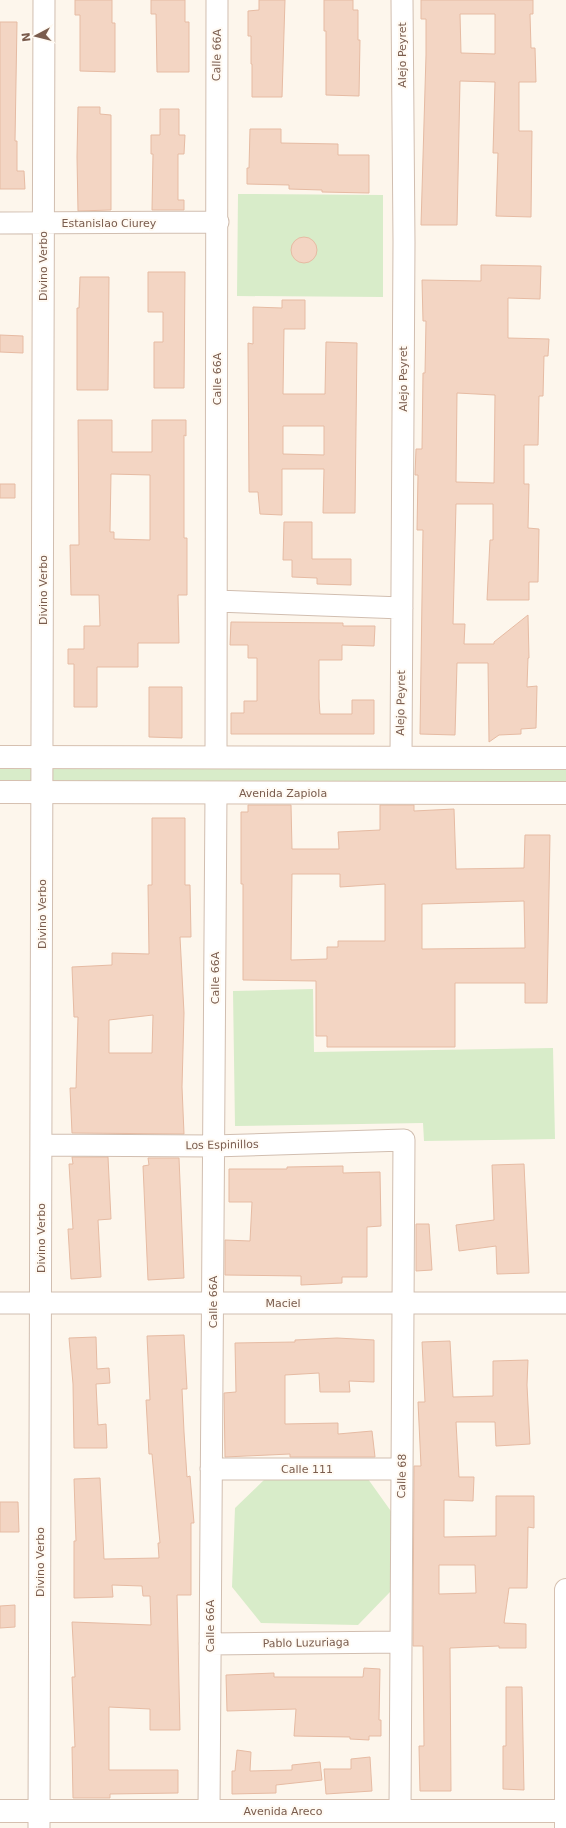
<svg xmlns="http://www.w3.org/2000/svg" width="566" height="1828" font-family="'DejaVu Sans',sans-serif">
	<rect width="100%" height="100%" fill="#fdf6ec"/>
	<path fill="#d8ecc9" d="M 238,194 L 383,195 L 383,297 L 237,296 Z
		M 0,767 L 566,768 L 566,786 L 0,784 Z
		M 313,989 L 314,1052 L 553,1048 L 555,1139 L 424,1141 L 423,1123 L 235,1126 L 233,991 Z
		M 265,1479 L 368,1479 L 393,1514 L 390,1592 L 358,1625 L 261,1623 L 232,1587 L 235,1508 Z"/>
	<path fill="#f3d5c3" stroke="#e6bba3" fill-rule="evenodd" d="M 75,0 L 112,0 L 112,23 L 115,23 L 115,72 L 80,71 L 80,15 L 75,15 Z
		M 151,0 L 185,0 L 185,22 L 189,22 L 189,72 L 157,72 L 156,14 L 151,14 Z
		M 259,0 L 285,0 L 282,97 L 252,97 L 252,64 L 251,64 L 251,36 L 248,36 L 248,11 L 259,10 Z
		M 324,0 L 353,0 L 353,10 L 358,10 L 358,40 L 360,40 L 359,96 L 326,95 L 326,31 L 324,31 Z
		M 421,0 L 533,0 L 533,14 L 530,14 L 531,48 L 535,48 L 536,82 L 519,82 L 519,131 L 532,131 L 531,217 L 496,216 L 498,153 L 493,153 L 495,82 L 460,81 L 457,225 L 421,225 L 426,55 L 426,19 L 421,19 ZM 460,14 L 495,14 L 495,54 L 461,53 Z
		M 0,22 L 17,22 L 15,141 L 17,141 L 17,171 L 24,171 L 25,189 L 0,189 Z
		M 78,107 L 100,107 L 100,114 L 111,115 L 111,210 L 78,211 L 77,157 Z
		M 160,109 L 179,109 L 179,135 L 185,135 L 184,154 L 178,154 L 178,200 L 184,200 L 184,210 L 152,210 L 153,154 L 151,154 L 151,135 L 160,135 Z
		M 250,129 L 281,129 L 281,143 L 338,144 L 338,155 L 369,155 L 369,193 L 322,192 L 322,190 L 289,189 L 289,185 L 247,184 L 247,168 L 249,168 Z
		M291 250a13 13 0 1 1 26 0a13 13 0 1 1-26 0Z
		M 481,265 L 541,266 L 540,299 L 508,298 L 508,338 L 549,339 L 548,356 L 544,356 L 543,396 L 539,396 L 538,445 L 524,445 L 524,484 L 529,484 L 528,528 L 539,529 L 538,582 L 529,582 L 529,600 L 487,600 L 490,540 L 493,540 L 493,504 L 456,504 L 453,624 L 465,624 L 464,644 L 494,644 L 494,642 L 528,615 L 529,658 L 528,658 L 527,687 L 537,686 L 536,728 L 521,729 L 521,734 L 499,735 L 489,742 L 488,663 L 457,663 L 455,735 L 420,734 L 423,530 L 417,530 L 418,475 L 415,475 L 416,449 L 422,449 L 423,373 L 425,373 L 426,321 L 423,321 L 422,280 L 481,281 ZM 457,393 L 495,395 L 494,483 L 456,482 Z
		M 148,272 L 185,272 L 184,388 L 154,388 L 154,342 L 163,342 L 163,312 L 148,312 Z
		M 80,277 L 109,277 L 108,390 L 77,390 L 77,308 L 79,308 Z
		M 282,300 L 305,300 L 305,329 L 284,329 L 283,394 L 325,394 L 326,342 L 357,343 L 355,513 L 323,513 L 324,469 L 282,469 L 282,515 L 260,514 L 258,492 L 249,492 L 248,343 L 253,344 L 253,307 L 282,308 ZM 283,426 L 324,426 L 324,455 L 283,454 Z
		M 0,335 L 23,336 L 23,353 L 0,352 Z
		M 78,420 L 112,420 L 112,452 L 152,452 L 152,420 L 186,420 L 186,436 L 184,435 L 184,538 L 187,538 L 187,595 L 178,595 L 179,643 L 138,643 L 138,667 L 97,667 L 97,707 L 74,707 L 74,664 L 68,664 L 68,649 L 84,649 L 84,626 L 100,626 L 99,595 L 71,595 L 70,545 L 79,545 ZM 111,474 L 150,475 L 150,540 L 114,539 L 114,532 L 110,532 Z
		M 0,484 L 15,484 L 15,498 L 0,498 Z
		M 284,522 L 312,522 L 312,559 L 351,559 L 351,585 L 317,584 L 317,578 L 292,577 L 292,560 L 283,560 Z
		M 231,622 L 343,623 L 343,626 L 375,626 L 374,646 L 342,645 L 342,660 L 319,660 L 319,699 L 320,714 L 352,714 L 352,700 L 374,700 L 374,734 L 231,734 L 231,713 L 244,713 L 244,701 L 257,701 L 257,658 L 248,658 L 248,645 L 230,645 Z
		M 149,687 L 182,687 L 182,738 L 149,737 Z
		M 248,805 L 291,805 L 292,849 L 339,849 L 338,832 L 380,830 L 380,805 L 414,805 L 414,811 L 454,809 L 456,869 L 524,868 L 525,835 L 550,835 L 547,1003 L 525,1003 L 525,983 L 455,983 L 455,1047 L 327,1047 L 327,1036 L 316,1036 L 316,981 L 243,980 L 243,884 L 241,884 L 241,812 L 248,812 ZM 292,874 L 340,874 L 340,887 L 385,884 L 385,941 L 338,941 L 338,947 L 327,947 L 327,959 L 291,960 ZM 524,901 L 525,948 L 422,949 L 422,904 Z
		M 152,818 L 185,818 L 185,885 L 190,885 L 191,937 L 180,937 L 184,1013 L 182,1087 L 184,1134 L 72,1133 L 70,1088 L 76,1088 L 78,1017 L 74,1017 L 72,967 L 112,965 L 112,953 L 149,954 L 148,885 L 152,885 ZM 153,1015 L 152,1053 L 109,1053 L 109,1020 Z
		M 72,1157 L 108,1157 L 111,1219 L 98,1220 L 101,1277 L 71,1279 L 68,1229 L 73,1229 L 69,1164 L 73,1164 Z
		M 148,1158 L 179,1158 L 184,1278 L 148,1280 L 143,1166 L 149,1165 Z
		M 524,1164 L 529,1273 L 497,1274 L 496,1246 L 459,1251 L 456,1225 L 494,1220 L 492,1165 Z
		M 343,1166 L 343,1173 L 380,1172 L 381,1226 L 367,1227 L 367,1277 L 342,1277 L 342,1283 L 301,1285 L 301,1276 L 225,1275 L 225,1240 L 250,1241 L 252,1202 L 229,1202 L 229,1169 L 287,1169 L 287,1167 Z
		M 416,1224 L 429,1224 L 432,1270 L 416,1271 Z
		M 184,1335 L 187,1389 L 182,1389 L 184,1432 L 187,1477 L 190,1476 L 194,1523 L 191,1523 L 191,1595 L 177,1595 L 180,1730 L 150,1730 L 150,1709 L 109,1707 L 109,1770 L 178,1770 L 178,1793 L 110,1794 L 110,1798 L 73,1798 L 72,1747 L 75,1747 L 72,1677 L 75,1677 L 72,1622 L 151,1625 L 150,1596 L 143,1596 L 142,1586 L 112,1585 L 113,1597 L 74,1598 L 74,1541 L 76,1541 L 74,1479 L 100,1478 L 104,1559 L 159,1558 L 158,1543 L 160,1543 L 152,1454 L 149,1454 L 146,1400 L 150,1400 L 147,1336 Z
		M 96,1337 L 97,1369 L 109,1368 L 110,1383 L 96,1384 L 98,1425 L 106,1424 L 107,1448 L 74,1448 L 73,1384 L 69,1338 Z
		M 337,1338 L 374,1340 L 374,1382 L 349,1381 L 350,1392 L 320,1392 L 319,1373 L 285,1375 L 285,1424 L 338,1423 L 338,1434 L 372,1431 L 375,1457 L 290,1457 L 290,1454 L 225,1457 L 224,1393 L 236,1392 L 235,1343 L 295,1342 L 295,1340 Z
		M 450,1341 L 453,1397 L 493,1396 L 493,1361 L 528,1360 L 527,1385 L 530,1444 L 496,1446 L 495,1422 L 456,1422 L 459,1477 L 474,1477 L 473,1501 L 444,1500 L 444,1537 L 496,1536 L 496,1496 L 534,1496 L 534,1528 L 528,1527 L 527,1588 L 509,1588 L 504,1623 L 526,1624 L 526,1648 L 499,1648 L 499,1646 L 450,1648 L 451,1791 L 420,1791 L 419,1746 L 424,1746 L 423,1646 L 413,1646 L 413,1639 L 414,1466 L 421,1466 L 418,1402 L 425,1402 L 422,1342 ZM 439,1565 L 475,1565 L 476,1593 L 439,1594 Z
		M 0,1502 L 18,1502 L 19,1532 L 0,1532 Z
		M 15,1605 L 15,1627 L 0,1628 L 0,1606 Z
		M 364,1668 L 380,1669 L 379,1720 L 381,1720 L 381,1736 L 369,1736 L 369,1740 L 350,1739 L 350,1737 L 294,1736 L 296,1709 L 227,1711 L 226,1675 L 274,1673 L 274,1677 L 363,1677 Z
		M 506,1687 L 522,1687 L 524,1790 L 503,1789 L 503,1746 L 506,1746 Z
		M 237,1750 L 251,1752 L 250,1771 L 292,1770 L 292,1765 L 320,1762 L 322,1780 L 276,1785 L 276,1793 L 232,1794 L 232,1771 L 235,1771 Z
		M 370,1757 L 372,1791 L 326,1794 L 324,1769 L 351,1769 L 351,1759 Z"/>
	<g fill="none" stroke-linecap="round" stroke-linejoin="round">
		<defs>
			<path id="minor" d="M 0,223 L 218,222
				M 217,601 L 402,608
				M 216,757 L 217,0
				M 401,757 L 404,242 L 402,0
				M 41,1145 L 213,1146 L 404,1140 L 400,1811
				M 0,1303 L 566,1303
				M 211,1469 L 402,1469
				M 210,1644 L 401,1642
				M 209,1811 L 216,793
				M 39,1828 L 44,0"/>
			<path id="secondary" d="M 0,757 L 566,758
				M 0,792 L 566,793
				M 0,1811 L 566,1811
				M 566,1828 L 566,1590"/>
		</defs>
		<use href="#minor" stroke="#d1beb0" stroke-width="23"/>
		<use href="#secondary" stroke="#d6c0b0" stroke-width="24"/>
		<use href="#minor" stroke="#fff" stroke-width="21"/>
		<use href="#secondary" stroke="#fff" stroke-width="22"/>
	</g>
	<g text-anchor="middle" dominant-baseline="central" stroke-width="4" stroke-linejoin="round" paint-order="stroke">
		<g font-size="11" fill="#7a5c4d" stroke="#fffaf3">
			<text transform="translate(217 55) rotate(-89)">Calle 66A</text>
			<text transform="translate(402 55) rotate(-90)">Alejo Peyret</text>
			<text x="109" y="223">Estanislao Ciurey</text>
			<text transform="translate(43 266) rotate(-90)">Divino Verbo</text>
			<text transform="translate(217 379) rotate(-90)">Calle 66A</text>
			<text transform="translate(403 379) rotate(-90)">Alejo Peyret</text>
			<text transform="translate(43 590) rotate(-90)">Divino Verbo</text>
			<text transform="translate(401 703) rotate(-89)">Alejo Peyret</text>
			<text x="283" y="793">Avenida Zapiola</text>
			<text transform="translate(42 914) rotate(-90)">Divino Verbo</text>
			<text transform="translate(215 978) rotate(-90)">Calle 66A</text>
			<text transform="translate(222 1145) rotate(-1)">Los Espinillos</text>
			<text transform="translate(41 1238) rotate(-90)">Divino Verbo</text>
			<text transform="translate(213 1302) rotate(-90)">Calle 66A</text>
			<text x="283" y="1303">Maciel</text>
			<text x="307" y="1469">Calle 111</text>
			<text transform="translate(402 1476) rotate(-89)">Calle 68</text>
			<text transform="translate(40 1562) rotate(-90)">Divino Verbo</text>
			<text transform="translate(210 1626) rotate(-90)">Calle 66A</text>
			<text transform="translate(306 1643) rotate(-1)">Pablo Luzuriaga</text>
			<text x="283" y="1811">Avenida Areco</text>
		</g>
	</g>
	<g transform="translate(36 36) rotate(263)" stroke="#fffaf3" stroke-width="3" paint-order="stroke">
	<path d="M0-3L7 15L0 10L-7 15Z" fill="#7a5c4d"/>
	<text y="-6" font-size="11" font-weight="bold" text-anchor="middle" fill="#7a5c4d">N</text>
	</g>
</svg>
